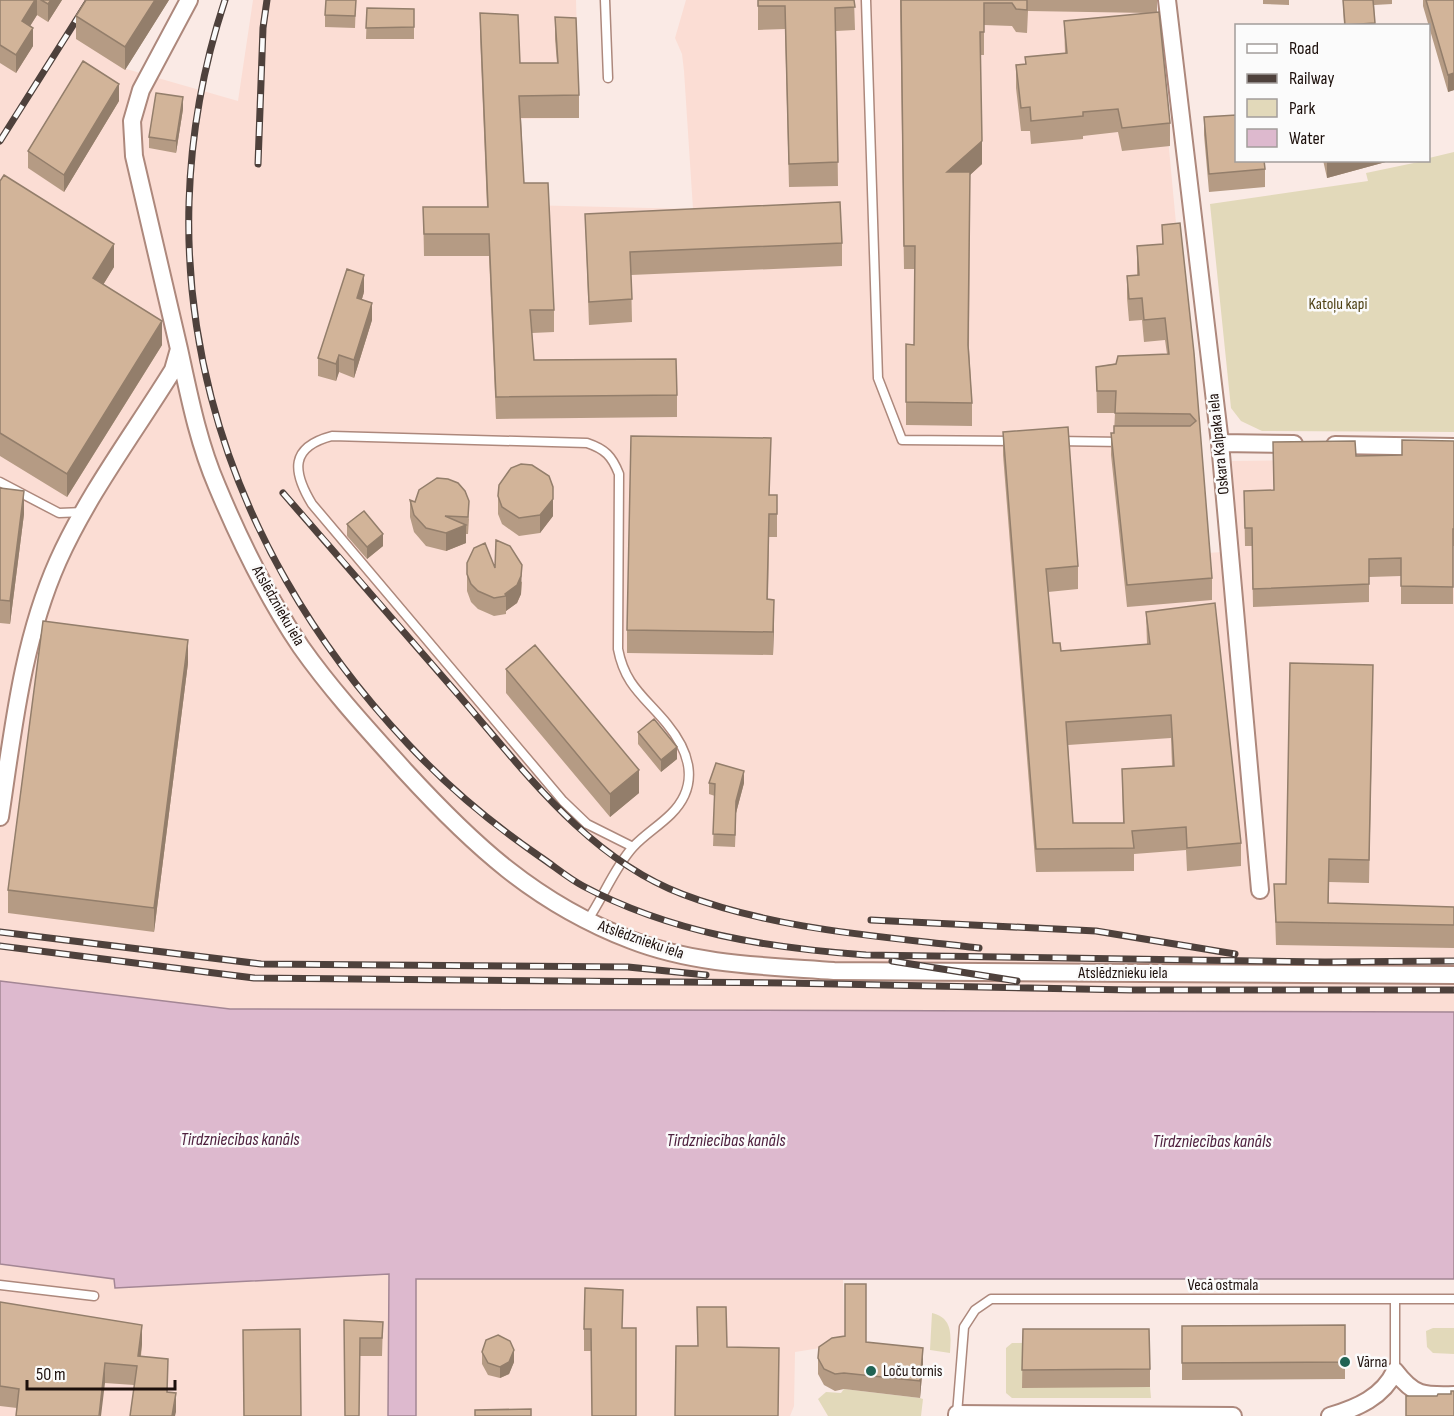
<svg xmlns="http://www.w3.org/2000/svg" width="1454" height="1416" font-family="'Sofia Sans Condensed',sans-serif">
	<rect width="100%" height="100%" fill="#faeae5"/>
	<path fill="#fbddd4" d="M 0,0 L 164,0 L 123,68 L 238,101 L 253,0 L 576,0 L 579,118 L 519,119 L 524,205 L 693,209 L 684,71 L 682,54 L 675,38 L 686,0 L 1155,0 L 1207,553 L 1238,551 L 1232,461 L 1454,458 L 1454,1012 L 230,1009 L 0,981 Z
		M 0,1264 L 115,1279 L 115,1287 L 389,1274 L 388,1416 L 0,1416 Z
		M 415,1279 L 843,1280 L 845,1344 L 795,1352 L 794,1406 L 790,1416 L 416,1416 Z"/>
	<path fill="#e2d9ba" d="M 1454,152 L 1454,432 L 1262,431 L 1241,421 L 1231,408 L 1210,204 L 1368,181 L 1366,173 L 1428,160 L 1429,158 Z
		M 932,1313 C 953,1318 951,1335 950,1353 L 930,1350 Z
		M 1433,1328 L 1454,1328 L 1454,1354 L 1433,1353 L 1427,1347 L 1426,1331 Z
		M 1149,1342 L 1022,1387 L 1150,1387 L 1151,1398 L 1012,1398 L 1006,1393 L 1006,1348 L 1012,1343 Z
		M 844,1389 L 920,1398 L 923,1399 L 921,1416 L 828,1416 L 818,1399 L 826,1392 L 841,1393 Z"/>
	<path fill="#ddb9ce" stroke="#a38694" stroke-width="1.5" d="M 0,981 L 230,1009 L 1454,1012 L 1454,1279 L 416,1279 L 416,1416 L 388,1416 L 389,1274 L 115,1288 L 114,1279 L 0,1264 Z"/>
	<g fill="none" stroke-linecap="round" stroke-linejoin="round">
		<defs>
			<path id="service" d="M 605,0 L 608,78
				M 866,0 L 878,378 L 902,440 L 1014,441
				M 1057,441 L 1122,442
				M 0,482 L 59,513 L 84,512
				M 587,921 C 603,898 614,868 633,847 C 644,835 659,826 671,814 C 700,785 690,752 667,724 C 645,697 625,686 618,649 L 619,474 C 612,456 605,449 587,443 L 332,436 C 290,447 292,471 312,504 L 563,801 L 587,824 L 633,847
				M 0,1285 L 94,1296
				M 1395,1300 L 1395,1371
				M 957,1414 L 964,1327 L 975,1310 L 991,1299 L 1454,1299"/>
			<path id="minor" d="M 1167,0 L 1220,443 L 1260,890
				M 179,349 C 189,395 198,442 217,486 C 240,541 267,597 301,647 C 332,691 369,731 405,771 C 473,845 535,903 631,940 C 695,965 766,966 834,971 L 1454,975
				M 1220,443 L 1294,444
				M 1335,445 L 1454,447
				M 0,817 C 13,731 22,642 58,561 C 88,494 134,433 173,370 L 179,349 L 134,156 L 132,121 L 141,90 L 189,0
				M 957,1416 L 957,1414 L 1233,1416
				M 1330,1416 C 1357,1408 1383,1397 1395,1371 C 1414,1396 1423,1396 1454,1395"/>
		</defs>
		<use href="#service" stroke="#ad887c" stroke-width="11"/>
		<use href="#minor" stroke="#ad887c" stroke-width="20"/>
		<use href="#service" stroke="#fff" stroke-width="8"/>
		<use href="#minor" stroke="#fff" stroke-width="16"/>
		<defs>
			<path id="rail" d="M 225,0 C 136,270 216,541 408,744 C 448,787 491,823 539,856 C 554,866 568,878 583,886 C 671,933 769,948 866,955 L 1325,962 L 1454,961
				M 0,141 L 89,0
				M 258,164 L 263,28 L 267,0
				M 283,493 C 341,559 398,625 455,691 C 521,766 585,857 682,894 C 776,930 879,936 979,948
				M 871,920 L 1096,931 L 1235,954
				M 0,932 L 261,964 L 628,967 L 706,975
				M 0,946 L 254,978 L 786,983 L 1130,990 L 1454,990
				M 892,961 L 1017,981"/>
		</defs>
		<use href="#rail" stroke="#4e413c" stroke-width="7"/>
		<use href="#rail" stroke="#fbfbfb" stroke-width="4.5" stroke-dasharray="14" stroke-linecap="butt"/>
	</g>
	<path fill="#b59b84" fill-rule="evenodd" d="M 0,0 L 62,0 L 48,22 L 37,15 L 30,26 L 33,46 L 16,73 L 0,63 Z
		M 169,0 L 125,70 L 76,39 L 76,16 Z
		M 356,0 L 355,28 L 325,27 L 325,15 Z
		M 758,0 L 854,0 L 855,30 L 836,31 L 838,186 L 789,187 L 785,29 L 758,30 Z
		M 900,0 L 1157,0 L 1157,12 L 1170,123 L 1170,146 L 1122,151 L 1118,132 L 1083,136 L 1083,139 L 1031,144 L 1030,131 L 1021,131 L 1016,88 L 1016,65 L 1025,64 L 1025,57 L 1065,53 L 1064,21 L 1149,13 L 1028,11 L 1027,33 L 1016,32 L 1012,26 L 984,25 L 984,55 L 980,55 L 982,164 L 970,175 L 969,348 L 972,403 L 972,426 L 906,425 L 906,344 L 914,345 L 915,269 L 904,269 Z
		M 1263,0 L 1289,0 L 1289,5 L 1263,4 Z
		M 1343,0 L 1392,0 L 1392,4 L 1374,5 L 1375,26 L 1344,26 Z
		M 1423,0 L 1454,0 L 1454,90 L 1448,92 L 1423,6 Z
		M 367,8 L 414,9 L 414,39 L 366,39 Z
		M 480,13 L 520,63 L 557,63 L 555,39 L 555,17 L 579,95 L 579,118 L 521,118 L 524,183 L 554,310 L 554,332 L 532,333 L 534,360 L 677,395 L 677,417 L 496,419 L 489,256 L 424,256 L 423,207 L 487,207 L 480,35 Z
		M 119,101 L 64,192 L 28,168 L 28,151 Z
		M 183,109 L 176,153 L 149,148 L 149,137 Z
		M 1204,117 L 1265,169 L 1265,187 L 1209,192 L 1204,135 Z
		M 1323,160 L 1393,160 L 1327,178 Z
		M 0,181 L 114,267 L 103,285 L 162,345 L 67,497 L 0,456 Z
		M 585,214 L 842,243 L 842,266 L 631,275 L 632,322 L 589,325 Z
		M 1180,223 L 1212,578 L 1212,600 L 1127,607 L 1111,455 L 1111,433 L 1114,433 L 1115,413 L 1097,413 L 1096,367 L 1167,354 L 1165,340 L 1144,342 L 1142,320 L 1129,321 L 1127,298 L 1127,276 L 1137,275 L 1137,246 L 1162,244 Z
		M 364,292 L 362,299 L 372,320 L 354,378 L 339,372 L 336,381 L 318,376 L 318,358 Z
		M 1003,432 L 1078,566 L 1078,589 L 1048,592 L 1053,643 L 1061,651 L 1147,644 L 1146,612 L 1241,843 L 1241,866 L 1187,871 L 1186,850 L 1134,854 L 1134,871 L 1036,872 L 1003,455 ZM 1171,738 L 1172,766 L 1122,769 L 1123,823 L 1073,823 L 1068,745 Z
		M 1454,441 L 1454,546 L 1453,546 L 1453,604 L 1401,604 L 1401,576 L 1369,577 L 1369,602 L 1253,607 L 1252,546 L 1245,546 L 1244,491 L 1274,490 L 1356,456 L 1402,455 Z
		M 458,483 L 469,519 L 468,534 L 466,534 L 466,543 L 446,551 L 426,546 L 414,532 L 410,517 L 410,500 L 415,502 Z
		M 0,488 L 24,514 L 10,624 L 0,623 Z
		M 770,495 L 777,495 L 777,537 L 769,537 L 768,599 L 774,623 L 773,655 L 627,653 L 627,630 Z
		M 498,496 L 553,505 L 553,516 L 540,533 L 519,536 L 502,524 L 498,514 Z
		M 347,524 L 383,546 L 367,559 L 347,536 Z
		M 467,563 L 495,568 L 522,582 L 521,594 L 517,603 L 506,611 L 506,614 L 494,616 L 478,609 L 471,602 L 467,591 Z
		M 188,663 L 154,932 L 8,913 L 8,890 Z
		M 506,669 L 639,793 L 610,817 L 506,693 Z
		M 1373,688 L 1369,883 L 1329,882 L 1328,903 L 1454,925 L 1454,948 L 1276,945 L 1274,884 L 1286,884 Z
		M 638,732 L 677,759 L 661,772 L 638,744 Z
		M 709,783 L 744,783 L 736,813 L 735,847 L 713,846 L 715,796 L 709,794 Z
		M 623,1290 L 591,1351 L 584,1351 L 584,1329 Z
		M 0,1302 L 142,1344 L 141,1356 L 168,1392 L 176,1412 L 134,1385 L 105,1383 L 17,1408 L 0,1406 Z
		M 344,1320 L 383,1322 L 382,1356 L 360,1356 Z
		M 1345,1325 L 1345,1379 L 1182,1380 L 1182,1326 Z
		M 1023,1329 L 1150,1369 L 1150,1387 L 1022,1388 Z
		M 866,1342 L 923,1364 L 920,1398 L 844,1389 L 835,1391 L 824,1385 L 818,1374 L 818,1358 Z
		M 482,1352 L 514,1362 L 509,1374 L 500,1378 L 488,1375 L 482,1364 Z"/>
	<path fill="#937e6b" d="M 35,0 L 37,0 L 37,15 L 22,39 L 22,21 Z
		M 51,0 L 62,0 L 48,22 L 48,4 Z
		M 155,0 L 169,0 L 125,70 L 125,47 Z
		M 33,28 L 33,46 L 16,73 L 16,55 Z
		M 1454,73 L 1454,90 L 1448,92 L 1448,75 Z
		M 119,84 L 119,101 L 64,192 L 64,175 Z
		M 183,97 L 183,109 L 176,153 L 176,141 Z
		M 982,141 L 982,164 L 970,175 L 947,172 Z
		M 1327,160 L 1393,160 L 1327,178 Z
		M 114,244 L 114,267 L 93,301 L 93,278 Z
		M 364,275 L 364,292 L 357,315 L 357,298 Z
		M 372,303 L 372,320 L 354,378 L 354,360 Z
		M 162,321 L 162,345 L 67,497 L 67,474 Z
		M 339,355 L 339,372 L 336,381 L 336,364 Z
		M 553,487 L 553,516 L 540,533 L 540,515 Z
		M 24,491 L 24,514 L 10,624 L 10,601 Z
		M 466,525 L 466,543 L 446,551 L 446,533 Z
		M 383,534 L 383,546 L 367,559 L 367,547 Z
		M 522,565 L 521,594 L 517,603 L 506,611 L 506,596 L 505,594 Z
		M 774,600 L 774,623 L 773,655 L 773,632 Z
		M 188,640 L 188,663 L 154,932 L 154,908 Z
		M 677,747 L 677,759 L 661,772 L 661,760 Z
		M 639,770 L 639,793 L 610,817 L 610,794 Z
		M 744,771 L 744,783 L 736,813 L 735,847 L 736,801 Z
		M 1329,859 L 1329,882 L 1328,926 L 1328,903 Z
		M 142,1325 L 142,1344 L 138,1375 L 138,1356 Z
		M 923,1348 L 923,1364 L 920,1398 L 920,1381 Z
		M 514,1350 L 514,1362 L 509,1374 L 500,1378 L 500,1367 Z
		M 105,1363 L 105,1383 L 101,1416 L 99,1416 Z
		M 176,1393 L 176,1412 L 175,1416 L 172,1416 Z"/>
	<path fill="#d2b499" stroke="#937e6b" stroke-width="1.5" fill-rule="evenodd" d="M 0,0 L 35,0 L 22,21 L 33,28 L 16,55 L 0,45 Z
		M 41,0 L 51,0 L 48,4 Z
		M 86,0 L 155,0 L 125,47 L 76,16 Z
		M 326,0 L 356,0 L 355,16 L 325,15 Z
		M 758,0 L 854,0 L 855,7 L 835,8 L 838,162 L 789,164 L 785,6 L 758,6 Z
		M 901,0 L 1027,0 L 1027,10 L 1016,9 L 1012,3 L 984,3 L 984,32 L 980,32 L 982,141 L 947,172 L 970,172 L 968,345 L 972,403 L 906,402 L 906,344 L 914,345 L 915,246 L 904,246 Z
		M 1343,0 L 1373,0 L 1375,23 L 1345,25 Z
		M 1426,0 L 1454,0 L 1454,73 L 1448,75 Z
		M 367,8 L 414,9 L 414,27 L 366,28 Z
		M 1159,12 L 1170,123 L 1122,128 L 1118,109 L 1083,112 L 1083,116 L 1031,121 L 1030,107 L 1021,108 L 1016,65 L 1026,64 L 1025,57 L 1067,53 L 1064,21 Z
		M 480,13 L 518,15 L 520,63 L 558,63 L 555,17 L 576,18 L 579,95 L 519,96 L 524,183 L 548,183 L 554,310 L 530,310 L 534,360 L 676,359 L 677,395 L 496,397 L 489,234 L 424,234 L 423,207 L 488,207 Z
		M 83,61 L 119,84 L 64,175 L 28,151 Z
		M 156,93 L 183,97 L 176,141 L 149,137 Z
		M 1236,115 L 1236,160 L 1264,160 L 1265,169 L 1209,174 L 1204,117 Z
		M 4,175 L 114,244 L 93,278 L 162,321 L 67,474 L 0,433 L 0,181 Z
		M 840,202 L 842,243 L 630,252 L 632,299 L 589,302 L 585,214 Z
		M 1180,223 L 1194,353 L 1212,578 L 1127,585 L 1111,433 L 1114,433 L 1114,426 L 1190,426 L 1196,421 L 1190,414 L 1115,413 L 1116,391 L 1097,391 L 1096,367 L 1116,364 L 1118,356 L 1169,354 L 1165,318 L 1144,320 L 1142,298 L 1129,299 L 1127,276 L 1139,275 L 1137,246 L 1163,244 L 1162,225 Z
		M 347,269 L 364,275 L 357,298 L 372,303 L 354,360 L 339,355 L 336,364 L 318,358 Z
		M 1068,427 L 1078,566 L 1046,569 L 1053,643 L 1060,643 L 1061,651 L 1150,644 L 1146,612 L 1215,603 L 1241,843 L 1187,848 L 1186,827 L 1132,831 L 1134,848 L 1036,849 L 1003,432 ZM 1171,715 L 1174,766 L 1122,769 L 1124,823 L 1073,823 L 1066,722 Z
		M 631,436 L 771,438 L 769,495 L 777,495 L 777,514 L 769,514 L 767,599 L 774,600 L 773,632 L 627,630 Z
		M 1402,440 L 1454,441 L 1454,529 L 1453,529 L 1453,587 L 1401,586 L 1401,558 L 1369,559 L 1369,584 L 1253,589 L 1252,528 L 1245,528 L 1244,491 L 1274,490 L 1273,442 L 1355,441 L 1356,456 L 1402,455 Z
		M 521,464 L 532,465 L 549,476 L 553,487 L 553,499 L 540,515 L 519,518 L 502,507 L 498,496 L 499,485 L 511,468 Z
		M 437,478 L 448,479 L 458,483 L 465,491 L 469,501 L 468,517 L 445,516 L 466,525 L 446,533 L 426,528 L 414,515 L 410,500 L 415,502 L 419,490 Z
		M 0,488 L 24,491 L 10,601 L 0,600 Z
		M 364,511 L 383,534 L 367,547 L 347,524 Z
		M 496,540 L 510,546 L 522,565 L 521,576 L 517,585 L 505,594 L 506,596 L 494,598 L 478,591 L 471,584 L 467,574 L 467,563 L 474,548 L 485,543 L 495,568 Z
		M 43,621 L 188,640 L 154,908 L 8,890 Z
		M 535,645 L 639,770 L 610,794 L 506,669 Z
		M 1290,663 L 1373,665 L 1369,860 L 1329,859 L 1328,903 L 1454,907 L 1454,925 L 1276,922 L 1274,884 L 1286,884 Z
		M 654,719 L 677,747 L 661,760 L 638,732 Z
		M 716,763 L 744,771 L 736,801 L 735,835 L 713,834 L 715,784 L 709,783 Z
		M 845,1284 L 866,1284 L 866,1342 L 923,1348 L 920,1381 L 844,1373 L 835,1374 L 824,1369 L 818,1358 L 819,1347 L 832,1338 L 845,1336 Z
		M 585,1288 L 623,1290 L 622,1328 L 636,1328 L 636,1416 L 592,1416 L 591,1329 L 584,1329 Z
		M 0,1302 L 142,1325 L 138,1356 L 168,1359 L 167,1392 L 176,1393 L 172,1416 L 130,1416 L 137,1366 L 105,1363 L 99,1416 L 16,1416 L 19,1389 L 0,1386 Z
		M 697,1307 L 726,1307 L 727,1347 L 779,1348 L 778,1416 L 675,1416 L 676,1346 L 698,1346 Z
		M 344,1320 L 383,1322 L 382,1338 L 360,1338 L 359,1416 L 345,1416 Z
		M 1345,1325 L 1345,1362 L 1182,1363 L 1182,1326 Z
		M 300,1329 L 301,1416 L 244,1416 L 243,1330 Z
		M 1023,1329 L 1149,1329 L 1150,1369 L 1022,1370 Z
		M 498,1335 L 510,1341 L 514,1350 L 509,1362 L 500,1367 L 488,1363 L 482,1352 L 486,1340 Z
		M 1451,1391 L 1454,1391 L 1454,1416 L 1406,1416 L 1406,1396 L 1437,1396 L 1438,1394 L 1451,1394 Z
		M 531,1409 L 531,1416 L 475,1416 L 475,1410 Z"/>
	<g fill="#206354" stroke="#fbfbfb" stroke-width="2">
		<circle cx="1345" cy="1362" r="6"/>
		<circle cx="871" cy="1371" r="6"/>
	</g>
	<g text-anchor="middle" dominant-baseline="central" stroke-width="5" stroke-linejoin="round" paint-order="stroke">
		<g font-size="16" fill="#4f4215" stroke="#fbfbfb">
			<text x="1338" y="304">Katoļu kapi</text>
		</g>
		<g font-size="16" fill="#1d100c" stroke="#fbfbfb">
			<text transform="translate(1219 444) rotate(-96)">Oskara Kalpaka iela</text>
			<text transform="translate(278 606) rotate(60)">Atslēdznieku iela</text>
			<text transform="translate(641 940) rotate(19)">Atslēdznieku iela</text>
			<text x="1123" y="973">Atslēdznieku iela</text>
			<text x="1223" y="1285">Vecā ostmala</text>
		</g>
		<g font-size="16" fill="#1d100c" stroke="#fbfbfb" text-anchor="start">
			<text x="1357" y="1362">Vārna</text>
			<text x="883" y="1371">Loču tornis</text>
		</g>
		<g font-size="18" font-style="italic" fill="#4f213f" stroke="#fbfbfb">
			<text x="240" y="1139">Tirdzniecības kanāls</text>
			<text x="726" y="1140">Tirdzniecības kanāls</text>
			<text x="1212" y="1141">Tirdzniecības kanāls</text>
		</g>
	</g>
	<rect x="1235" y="24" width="195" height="138" fill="#fbfbfb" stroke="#a29d9b" stroke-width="1.5"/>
	<rect x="1247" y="44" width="30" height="9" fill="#ffffff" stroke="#a29d9b" stroke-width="1.5"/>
	<text x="1289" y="54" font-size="18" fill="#1d100c">Road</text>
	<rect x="1247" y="74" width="30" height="9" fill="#4e413c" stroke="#a29d9b" stroke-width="1.5"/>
	<text x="1289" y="84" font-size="18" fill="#1d100c">Railway</text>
	<rect x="1247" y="99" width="30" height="18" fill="#e2d9ba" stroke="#a29d9b" stroke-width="1.5"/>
	<text x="1289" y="114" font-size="18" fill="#1d100c">Park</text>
	<rect x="1247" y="129" width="30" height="18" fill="#ddb9ce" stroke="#a29d9b" stroke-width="1.5"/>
	<text x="1289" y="144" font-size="18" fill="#1d100c">Water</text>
	<path d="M27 1380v9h148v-9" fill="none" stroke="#1d100c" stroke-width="3"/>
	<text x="36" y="1380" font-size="18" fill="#1d100c" stroke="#fbfbfb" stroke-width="4.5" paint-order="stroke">50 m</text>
</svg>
